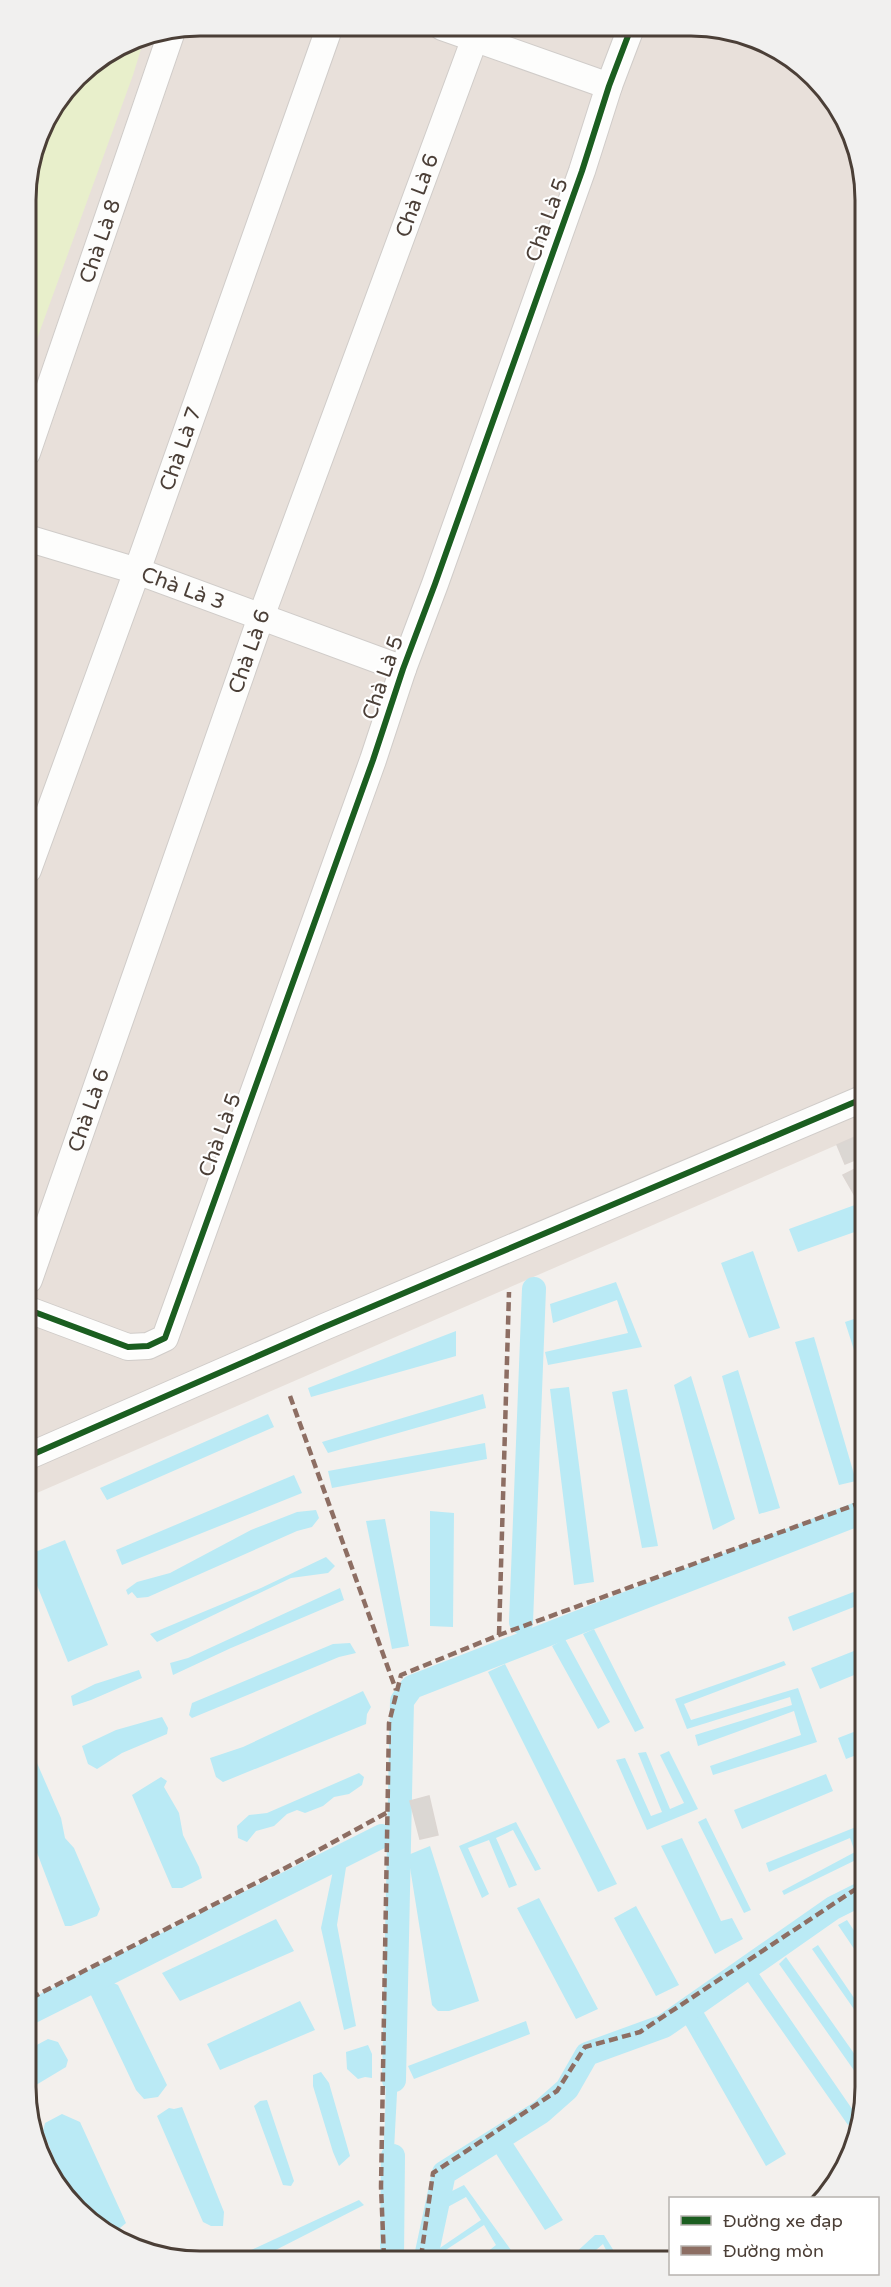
<svg xmlns="http://www.w3.org/2000/svg" width="891" height="2287" font-family="'Varela Round',sans-serif">
	<rect width="100%" height="100%" fill="#f3f0ed"/>
	<path fill="#e8e0da" d="M 200,26 L 725,29 L 814,76 L 860,155 L 862,1134 L 30,1496 L 26,188 L 44,122 L 85,69 L 133,39 Z"/>
	<path fill="#e8efcb" d="M 145,36 L 133,75 L 26,369 L 26,188 L 44,122 L 85,69 L 133,39 Z"/>
	<path fill="#baeaf5" d="M 863,1202 L 863,1229 L 798,1252 L 789,1229 Z
		M 753,1251 L 780,1328 L 749,1338 L 721,1263 Z
		M 616,1282 L 642,1347 L 548,1365 L 545,1352 L 628,1333 L 617,1300 L 553,1323 L 550,1304 Z
		M 863,1316 L 863,1378 L 845,1322 Z
		M 456,1331 L 456,1356 L 311,1397 L 308,1388 Z
		M 814,1337 L 856,1481 L 839,1485 L 795,1342 Z
		M 738,1370 L 780,1508 L 759,1514 L 722,1376 Z
		M 691,1376 L 735,1519 L 713,1530 L 674,1385 Z
		M 569,1387 L 594,1582 L 574,1585 L 550,1389 Z
		M 627,1389 L 658,1546 L 642,1548 L 612,1392 Z
		M 483,1394 L 486,1408 L 328,1453 L 322,1442 Z
		M 268,1414 L 274,1427 L 107,1500 L 100,1488 Z
		M 485,1443 L 487,1459 L 332,1488 L 328,1471 Z
		M 294,1475 L 302,1493 L 122,1565 L 116,1550 Z
		M 316,1510 L 319,1518 L 312,1527 L 297,1531 L 148,1597 L 137,1598 L 132,1592 L 128,1595 L 126,1590 L 137,1582 L 170,1573 L 251,1530 L 297,1512 Z
		M 430,1511 L 454,1513 L 453,1627 L 430,1626 Z
		M 385,1519 L 409,1646 L 392,1649 L 366,1521 Z
		M 65,1540 L 108,1645 L 68,1662 L 30,1568 L 30,1554 Z
		M 326,1557 L 335,1566 L 328,1573 L 291,1578 L 157,1642 L 150,1634 L 261,1588 Z
		M 340,1588 L 344,1600 L 231,1648 L 173,1675 L 170,1663 L 188,1658 Z
		M 864,1588 L 864,1603 L 793,1631 L 788,1617 Z
		M 594,1629 L 644,1728 L 635,1732 L 583,1634 Z
		M 565,1639 L 610,1722 L 598,1729 L 552,1646 Z
		M 350,1643 L 356,1653 L 339,1657 L 192,1718 L 189,1715 L 192,1703 L 333,1644 Z
		M 864,1647 L 864,1671 L 820,1689 L 811,1668 Z
		M 784,1661 L 786,1665 L 684,1704 L 691,1720 L 798,1688 L 817,1742 L 713,1775 L 710,1766 L 801,1735 L 794,1711 L 698,1746 L 695,1735 L 792,1705 L 790,1697 L 687,1729 L 675,1699 Z
		M 505,1664 L 617,1884 L 598,1892 L 488,1672 Z
		M 139,1670 L 142,1678 L 91,1700 L 73,1706 L 71,1696 L 95,1684 Z
		M 363,1691 L 371,1707 L 367,1714 L 366,1724 L 223,1782 L 216,1777 L 210,1758 L 243,1747 Z
		M 162,1717 L 168,1728 L 167,1734 L 122,1753 L 97,1769 L 88,1764 L 82,1746 L 116,1730 Z
		M 864,1728 L 864,1752 L 846,1759 L 838,1738 Z
		M 30,1747 L 61,1818 L 65,1838 L 74,1848 L 100,1909 L 97,1916 L 71,1926 L 65,1926 L 31,1837 Z
		M 669,1751 L 698,1809 L 647,1830 L 616,1760 L 625,1758 L 651,1816 L 662,1812 L 638,1753 L 646,1752 L 670,1809 L 684,1803 L 660,1755 Z
		M 359,1773 L 364,1777 L 362,1785 L 349,1794 L 334,1797 L 323,1806 L 305,1813 L 297,1810 L 287,1814 L 274,1826 L 256,1831 L 247,1842 L 238,1838 L 237,1826 L 249,1815 L 267,1813 Z
		M 826,1774 L 833,1791 L 742,1829 L 734,1810 Z
		M 161,1777 L 167,1781 L 164,1787 L 179,1813 L 183,1835 L 199,1867 L 202,1878 L 182,1888 L 172,1888 L 132,1795 Z
		M 706,1818 L 751,1910 L 744,1913 L 698,1822 Z
		M 516,1822 L 541,1869 L 535,1871 L 513,1830 L 496,1838 L 517,1885 L 509,1888 L 489,1840 L 468,1848 L 489,1894 L 482,1898 L 459,1846 Z
		M 856,1827 L 864,1856 L 784,1895 L 782,1891 L 855,1852 L 850,1838 L 769,1872 L 766,1863 Z
		M 682,1838 L 721,1921 L 732,1918 L 743,1939 L 715,1954 L 661,1846 Z
		M 430,1846 L 479,2001 L 449,2011 L 438,2011 L 432,2005 L 408,1855 Z
		M 335,1861 L 347,1861 L 337,1925 L 356,2026 L 344,2030 L 321,1928 Z
		M 539,1898 L 598,2009 L 576,2019 L 517,1908 Z
		M 636,1906 L 679,1985 L 656,1996 L 614,1918 Z
		M 276,1919 L 294,1951 L 180,2001 L 162,1973 Z
		M 847,1920 L 865,1947 L 865,1965 L 838,1925 Z
		M 818,1945 L 865,2014 L 865,2025 L 812,1949 Z
		M 786,1957 L 865,2069 L 865,2086 L 779,1964 Z
		M 755,1968 L 859,2119 L 848,2125 L 743,1975 Z
		M 107,1980 L 118,1985 L 167,2085 L 158,2097 L 144,2099 L 136,2090 L 89,1991 L 93,1984 Z
		M 300,2001 L 315,2030 L 220,2070 L 207,2044 Z
		M 703,2011 L 786,2154 L 766,2166 L 685,2024 Z
		M 526,2021 L 530,2034 L 414,2079 L 408,2066 Z
		M 48,2039 L 58,2042 L 68,2060 L 66,2067 L 31,2088 L 31,2048 Z
		M 368,2045 L 372,2054 L 372,2078 L 365,2077 L 358,2079 L 347,2069 L 346,2052 Z
		M 396,2046 L 399,2055 L 392,2188 L 381,2187 L 385,2120 L 386,2065 L 390,2048 Z
		M 321,2072 L 329,2083 L 350,2156 L 339,2166 L 333,2152 L 313,2086 L 313,2075 Z
		M 267,2100 L 294,2181 L 291,2186 L 283,2185 L 254,2106 L 260,2101 Z
		M 182,2107 L 224,2212 L 223,2226 L 211,2226 L 203,2222 L 157,2116 L 169,2108 L 174,2109 Z
		M 62,2114 L 80,2122 L 126,2223 L 114,2233 L 85,2218 L 66,2188 L 43,2131 L 45,2123 Z
		M 511,2140 L 563,2220 L 545,2230 L 495,2152 Z
		M 464,2185 L 516,2257 L 504,2257 L 502,2254 L 497,2257 L 481,2257 L 496,2245 L 484,2225 L 435,2257 L 434,2252 L 481,2220 L 466,2197 L 444,2209 L 446,2194 Z
		M 359,2200 L 364,2205 L 260,2258 L 234,2258 Z
		M 595,2235 L 604,2235 L 617,2256 L 609,2256 L 603,2244 L 589,2256 L 572,2256 Z"/>
	<g fill="none" stroke-linecap="round" stroke-linejoin="round">
		<path stroke="#baeaf5" stroke-width="24" d="M 521,1622 L 534,1289
			M 31,2012 L 382,1836
			M 394,2080 L 402,1701 L 412,1687 L 863,1512
			M 392,2257 L 393,2156
			M 426,2257 L 444,2173 L 541,2112 L 567,2089 L 587,2054 L 664,2026 L 833,1908 L 865,1892"/>
	</g>
	<path fill="#dbd7d3" stroke="#dcd6d2" stroke-width="1.5" d="M 862,1134 L 862,1157 L 845,1164 L 837,1145 Z
		M 863,1165 L 863,1192 L 855,1196 L 843,1175 Z
		M 429,1796 L 438,1835 L 420,1839 L 410,1801 Z"/>
	<g fill="none" stroke-linecap="round" stroke-linejoin="round">
		<defs>
			<g id="minor">
				<path d="M 442,27 L 609,86"/>
				<path id="s1" d="M 27,453 L 172,31"/>
				<path id="s2" d="M 27,538 L 137,571 L 403,669"/>
				<path id="s3" d="M 28,870 L 137,571 L 330,26"/>
				<path id="s4" d="M 29,1280 L 261,617 L 479,27"/>
				<path d="M 29,1310 L 128,1347 L 148,1346 L 165,1338 L 373,760 L 403,669 L 435,584 L 582,171 L 609,86 L 631,28"/>
				<path d="M 29,1456 L 324,1327 L 862,1099"/>
			</g>
		</defs>
		<use href="#minor" stroke="#d0ccc9" stroke-width="28"/>
		<use href="#minor" stroke="#fdfdfc" stroke-width="26"/>
		<path stroke="#8d6e63" stroke-width="4.5" stroke-dasharray="9 4.5" stroke-linecap="butt" d="M 290,1396 L 396,1690
			M 499,1635 L 509,1292
			M 31,1998 L 295,1863 L 388,1812
			M 384,2257 L 381,2187 L 389,1723 L 401,1675 L 499,1635 L 863,1502
			M 421,2257 L 433,2173 L 557,2091 L 585,2047 L 640,2032 L 865,1883"/>
		<defs>
			<path id="cycleway" d="M 29,1310 L 128,1347 L 148,1346 L 165,1338 L 373,760 L 403,669 L 435,584 L 582,171 L 609,86 L 631,28
				M 29,1456 L 324,1327 L 862,1099"/>
		</defs>
		<use href="#cycleway" stroke="#fff" stroke-width="10"/>
		<use href="#cycleway" stroke="#1b5e20" stroke-width="6"/>
	</g>
	<g text-anchor="middle" dominant-baseline="central" stroke-width="4.5" stroke-linejoin="round" paint-order="stroke">
		<g font-size="21" fill="#4b3f37" stroke="#fff">
			<text stroke="none"><textPath href="#s4" startOffset="1152">Chà Là 6</textPath></text>
			<text transform="translate(547 220) rotate(-70)">Chà Là 5</text>
			<text stroke="none"><textPath href="#s1" startOffset="224">Chà Là 8</textPath></text>
			<text stroke="none"><textPath href="#s3" startOffset="448">Chà Là 7</textPath></text>
			<text stroke="none"><textPath href="#s2" startOffset="164">Chà Là 3</textPath></text>
			<text stroke="none"><textPath href="#s4" startOffset="666">Chà Là 6</textPath></text>
			<text transform="translate(383 678) rotate(-71)">Chà Là 5</text>
			<text stroke="none"><textPath href="#s4" startOffset="180">Chà Là 6</textPath></text>
			<text transform="translate(220 1135) rotate(-70)">Chà Là 5</text>
		</g>
	</g>
	<path d="M0 0H891V2287H0ZM200 36H691A164 164 0 0 1 855 200V2087A164 164 0 0 1 691 2251H200A164 164 0 0 1 36 2087V200A164 164 0 0 1 200 36Z" fill="#f1f0ef" fill-rule="evenodd"/>
	<path fill="none" stroke="#4b3f37" stroke-width="3" d="M200 36H691A164 164 0 0 1 855 200V2087A164 164 0 0 1 691 2251H200A164 164 0 0 1 36 2087V200A164 164 0 0 1 200 36Z"/>
	<rect x="669" y="2197" width="210" height="78" fill="#ffffff" stroke="#b7b2af" stroke-width="1.5"/>
	<rect x="681" y="2216" width="30" height="9" fill="#1b5e20" stroke="#b7b2af" stroke-width="1.5"/>
	<text x="723" y="2227" font-size="18" fill="#4b3f37">Đường xe đạp</text>
	<rect x="681" y="2246" width="30" height="9" fill="#8d6e63" stroke="#b7b2af" stroke-width="1.5"/>
	<text x="723" y="2257" font-size="18" fill="#4b3f37">Đường mòn</text>
</svg>
